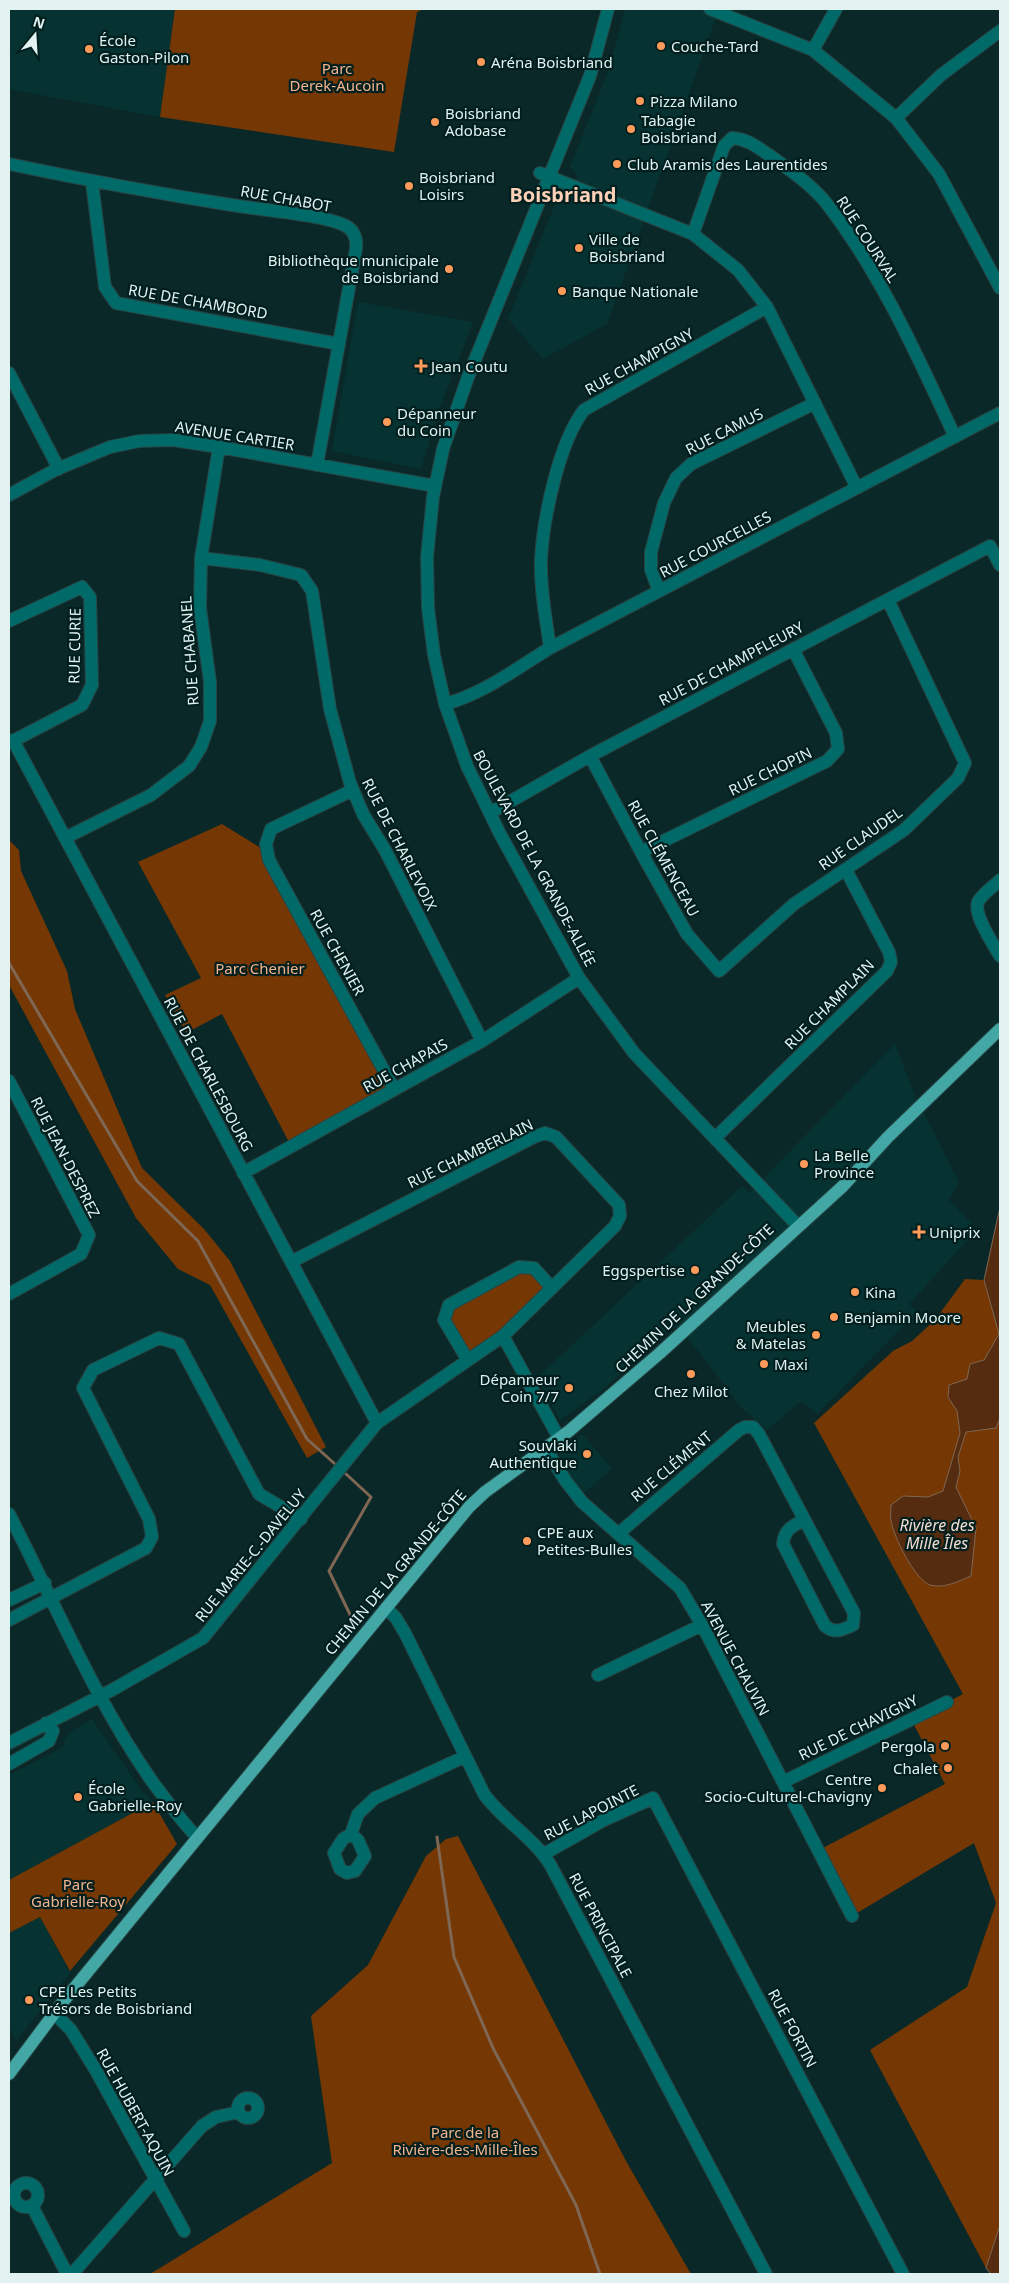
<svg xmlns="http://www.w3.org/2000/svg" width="1009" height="2283" font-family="'Noto Sans',sans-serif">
	<rect width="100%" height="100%" fill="#0a2828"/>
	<path fill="#063332" d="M 9,9 L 175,9 L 160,117 L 9,89 Z
		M 625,9 L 719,9 L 607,324 L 543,359 L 508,319 L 558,197 L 568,195 L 578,176 L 570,167 L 608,72 Z
		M 358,302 L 473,322 L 440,407 L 421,469 L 332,451 Z
		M 895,1044 L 915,1096 L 959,1182 L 949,1200 L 971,1223 L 971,1236 L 909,1304 L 917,1312 L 817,1414 L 801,1401 L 767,1430 L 741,1407 L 692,1343 L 672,1325 L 605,1388 L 560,1420 L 537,1378 L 742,1186 L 749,1193 Z
		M 582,1434 L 612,1469 L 584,1493 L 572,1478 L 558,1453 Z
		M 92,1719 L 142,1791 L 153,1802 L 9,1880 L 9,1775 L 62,1748 L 68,1733 Z
		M 40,1917 L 70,1973 L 16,2041 L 9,2026 L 9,1933 Z"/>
	<path fill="#753703" d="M 175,9 L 424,9 L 417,12 L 394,152 L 160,117 Z
		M 222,824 L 264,850 L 394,1089 L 291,1146 L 222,1014 L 186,1033 L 165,995 L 201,978 L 138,862 Z
		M 9,840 L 19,850 L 21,871 L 67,971 L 75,1009 L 142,1168 L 204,1229 L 230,1261 L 326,1447 L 307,1458 L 210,1285 L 178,1269 L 136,1218 L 9,985 Z
		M 519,1267 L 551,1287 L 467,1359 L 444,1320 L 449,1305 Z
		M 965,1279 L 984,1280 L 1000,1335 L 1000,2225 L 986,2268 L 870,2050 L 967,1987 L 996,1903 L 974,1843 L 852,1916 L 819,1850 L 945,1784 L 912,1721 L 963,1694 L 814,1423 L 893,1351 L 912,1341 L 935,1320 Z
		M 153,1802 L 177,1844 L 70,1971 L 40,1917 L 9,1933 L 9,1880 Z
		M 458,1836 L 626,2161 L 691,2274 L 150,2274 L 332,2163 L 311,2016 L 368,1965 L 426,1856 L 446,1839 Z"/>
	<path fill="#552c0f" stroke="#7f6753" d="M 1000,1207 L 1000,1418 L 996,1428 L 966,1432 L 958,1457 L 960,1471 L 956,1487 L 976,1528 L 971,1576 C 959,1581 944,1589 930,1585 C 915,1580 893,1536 891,1520 C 890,1516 891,1510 891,1505 L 903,1496 L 928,1497 L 943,1491 L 960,1433 L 957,1411 L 948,1397 L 949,1385 L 967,1379 L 970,1364 L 984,1360 L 999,1334 L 984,1280 Z
		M 1000,2225 L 1000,2274 L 991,2274 L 986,2268 Z"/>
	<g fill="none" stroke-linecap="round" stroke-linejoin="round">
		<path stroke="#7f6753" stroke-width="3" d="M 9,963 L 137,1181 L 198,1241 L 307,1439 L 335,1464
			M 346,1474 L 371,1497 L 329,1571 L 356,1627
			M 437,1837 L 454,1957 L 493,2048 L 576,2205 L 600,2274"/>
		<defs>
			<path id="minor" d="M 608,9 L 590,76 L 468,377 L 443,449 L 433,497 L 427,557 L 428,608 L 434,655 L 445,704 L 467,766 L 499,832 L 579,978 L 634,1053 L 798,1226
				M 710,9 L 813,50 L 896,118 L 939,174 L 1000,288
				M 813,50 L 836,9
				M 896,118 L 941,75 L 1000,31
				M 9,164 C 85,180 161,194 238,206 C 263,210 326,215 346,226 C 355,231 357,239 356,249 L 317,465
				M 540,173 L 693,234 L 738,270 L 767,307 L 857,488
				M 92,182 L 105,287 L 116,303 L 339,344
				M 693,234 L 724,146 L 732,138 C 749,139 758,148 772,157 C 791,171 812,185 827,204 C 881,274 918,357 955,437
				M 9,373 L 59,469
				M 9,495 L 55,470 L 110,447 L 139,441 L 173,440 L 219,447 L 435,486
				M 201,558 L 260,565 L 301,575 L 312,591 L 330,709 L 350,783 L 363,814 L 385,850 L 482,1041
				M 659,591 L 651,570 L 651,552 L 664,503 L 676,478 L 691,464 L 815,403
				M 9,621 L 82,587 L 90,597 L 92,685 L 82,705 L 9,743
				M 550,648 C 546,619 540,589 541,560 C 543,519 559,442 584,410 L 767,307
				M 445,704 C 483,694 517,668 550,648 L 1000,413
				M 13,740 L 377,1423
				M 590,756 L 641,852 L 687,934 L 719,971 L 794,904 L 904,830 L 958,778 L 965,763 L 888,600
				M 353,790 L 271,829 L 266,844 L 269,860 L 394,1089
				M 490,813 L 590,756 L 990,546 L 1000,565
				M 65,838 L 151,795 L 189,766 L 201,747 L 210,721 L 210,682 L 200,608 L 201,558 L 219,447
				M 641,852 L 827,761 L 838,749 L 836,733 L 793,649
				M 1000,880 C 993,887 982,894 978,902 C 973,915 994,945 1000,956
				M 9,1081 L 89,1235 L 81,1254 L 9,1294
				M 715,1138 L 887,971 L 891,962 L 889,952 L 846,870
				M 243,1173 L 482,1041 L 579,978
				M 503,1336 L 559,1438
				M 467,1359 L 444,1320 L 449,1305 L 519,1267 L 534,1268 L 551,1287
				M 546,1449 L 565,1480 L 582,1502 L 680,1588 L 702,1625 L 852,1916
				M 9,1514 C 56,1605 95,1701 154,1784 C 168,1802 181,1821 197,1837
				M 618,1534 L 739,1430 L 745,1427 L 753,1427 L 759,1434 L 854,1613 L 853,1625 C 842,1630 835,1634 825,1626 L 783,1544 C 784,1530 792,1526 804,1520
				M 9,1600 L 45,1583
				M 386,1608 L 396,1618 L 405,1633 L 484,1794 C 503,1821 534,1837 551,1866 L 766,2274
				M 9,1620 L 146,1548 L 152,1537 L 149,1519 L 83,1388 L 93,1370 L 159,1338 L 179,1344 L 259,1494 L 301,1519
				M 598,1675 L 702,1625
				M 9,1743 L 112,1690 L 203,1638 L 377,1423 L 503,1336 L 615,1226 L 620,1216 L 619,1205 L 556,1137 L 545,1133 L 534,1137 L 291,1262
				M 9,1764 L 49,1741 L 53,1731 L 46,1723
				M 783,1782 L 947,1702
				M 351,1834 L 358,1814 L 375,1798 L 464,1757
				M 351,1834 L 358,1840 L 365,1856 L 355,1871 L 347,1873 L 340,1869 L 334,1853 L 343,1839 Z
				M 544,1854 L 604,1820 L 653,1798 L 903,2274
				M 54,2013 L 71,2030 L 95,2069 L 184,2231
				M238 2108a10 10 0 1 1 20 0a10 10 0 1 1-20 0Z
				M14 2195a12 12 0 1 1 24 0a12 12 0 1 1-24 0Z
				M 32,2206 L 67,2274
				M 72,2274 L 202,2126 L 216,2117 L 239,2112"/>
			<path id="major" d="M 9,2074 L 62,2003 L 469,1507 L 485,1492 L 569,1431 L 660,1353 L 843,1186 L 888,1137 L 1000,1029"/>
		</defs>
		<use href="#minor" stroke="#284444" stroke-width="14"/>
		<use href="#major" stroke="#284444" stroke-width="14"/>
		<use href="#minor" stroke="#006a69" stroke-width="12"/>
		<use href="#major" stroke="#42a7a5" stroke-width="12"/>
	</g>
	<g fill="#ff9b5a" stroke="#011f1e" stroke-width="2">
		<circle cx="661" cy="46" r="5"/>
		<circle cx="89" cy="49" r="5"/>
		<circle cx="481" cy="62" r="5"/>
		<circle cx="640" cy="101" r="5"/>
		<circle cx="435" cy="122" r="5"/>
		<circle cx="631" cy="129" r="5"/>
		<circle cx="617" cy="164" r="5"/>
		<circle cx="409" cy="186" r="5"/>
		<circle cx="579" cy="248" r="5"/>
		<circle cx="449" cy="269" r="5"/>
		<circle cx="562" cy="291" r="5"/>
		<path d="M418.5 358.5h5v5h5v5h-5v5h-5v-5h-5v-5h5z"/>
		<circle cx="387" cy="422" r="5"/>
		<circle cx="804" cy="1164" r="5"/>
		<path d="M916.5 1224.5h5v5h5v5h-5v5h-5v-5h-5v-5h5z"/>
		<circle cx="695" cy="1270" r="5"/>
		<circle cx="855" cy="1292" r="5"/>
		<circle cx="834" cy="1317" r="5"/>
		<circle cx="816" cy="1335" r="5"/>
		<circle cx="764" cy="1364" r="5"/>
		<circle cx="691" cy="1374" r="5"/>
		<circle cx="569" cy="1388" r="5"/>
		<circle cx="587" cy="1454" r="5"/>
		<circle cx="527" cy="1541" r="5"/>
		<circle cx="945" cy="1746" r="5"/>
		<circle cx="948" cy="1768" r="5"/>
		<circle cx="882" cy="1788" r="5"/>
		<circle cx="78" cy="1797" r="5"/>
		<circle cx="29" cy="2000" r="5"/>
	</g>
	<g text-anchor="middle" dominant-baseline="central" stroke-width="4.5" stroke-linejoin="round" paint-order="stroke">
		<g font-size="15" fill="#e1f2f1" stroke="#011f1e" text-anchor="start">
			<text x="99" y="40">École<tspan x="99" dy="17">Gaston-Pilon</tspan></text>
			<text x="671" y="46">Couche-Tard</text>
			<text x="491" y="62">Aréna Boisbriand</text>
			<text x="650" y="101">Pizza Milano</text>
			<text x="445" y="113">Boisbriand<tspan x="445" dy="17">Adobase</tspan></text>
			<text x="641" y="120">Tabagie<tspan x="641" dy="17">Boisbriand</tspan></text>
			<text x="627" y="164">Club Aramis des Laurentides</text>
			<text x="419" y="177">Boisbriand<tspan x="419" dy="17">Loisirs</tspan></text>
			<text x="589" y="239">Ville de<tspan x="589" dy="17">Boisbriand</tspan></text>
			<text x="439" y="260" text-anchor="end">Bibliothèque municipale<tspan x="439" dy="17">de Boisbriand</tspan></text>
			<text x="572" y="291">Banque Nationale</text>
			<text x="431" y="366">Jean Coutu</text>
			<text x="397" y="413">Dépanneur<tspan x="397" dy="17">du Coin</tspan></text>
			<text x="814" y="1155">La Belle<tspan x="814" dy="17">Province</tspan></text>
			<text x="929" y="1232">Uniprix</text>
			<text x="685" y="1270" text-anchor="end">Eggspertise</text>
			<text x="865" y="1292">Kina</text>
			<text x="844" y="1317">Benjamin Moore</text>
			<text x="806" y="1326" text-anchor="end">Meubles<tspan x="806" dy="17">&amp; Matelas</tspan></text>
			<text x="774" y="1364">Maxi</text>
			<text x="559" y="1379" text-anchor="end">Dépanneur<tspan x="559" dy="17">Coin 7/7</tspan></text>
			<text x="691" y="1391" text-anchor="middle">Chez Milot</text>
			<text x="577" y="1445" text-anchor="end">Souvlaki<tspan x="577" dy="17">Authentique</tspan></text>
			<text x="537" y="1532">CPE aux<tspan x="537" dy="17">Petites-Bulles</tspan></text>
			<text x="935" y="1746" text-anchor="end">Pergola</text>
			<text x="938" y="1768" text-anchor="end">Chalet</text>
			<text x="872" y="1779" text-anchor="end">Centre<tspan x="872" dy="17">Socio-Culturel-Chavigny</tspan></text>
			<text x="88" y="1788">École<tspan x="88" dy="17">Gabrielle-Roy</tspan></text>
			<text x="39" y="1991">CPE Les Petits<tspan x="39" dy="17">Trésors de Boisbriand</tspan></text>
		</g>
		<g font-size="15" fill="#f3b38c" stroke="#011f1e">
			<text x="337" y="68">Parc<tspan x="337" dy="17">Derek-Aucoin</tspan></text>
			<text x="260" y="968">Parc Chenier</text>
			<text x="78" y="1884">Parc<tspan x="78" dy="17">Gabrielle-Roy</tspan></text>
			<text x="465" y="2132">Parc de la<tspan x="465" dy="17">Rivière-des-Mille-Îles</tspan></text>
		</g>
		<g font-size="15" fill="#e1f2f1" stroke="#011f1e">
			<text transform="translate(286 198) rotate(10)">RUE CHABOT</text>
			<text transform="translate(868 239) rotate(57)">RUE COURVAL</text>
			<text transform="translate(198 301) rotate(10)">RUE DE CHAMBORD</text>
			<text transform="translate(639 361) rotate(-29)">RUE CHAMPIGNY</text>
			<text transform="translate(724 431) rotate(-27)">RUE CAMUS</text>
			<text transform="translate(235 435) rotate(9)">AVENUE CARTIER</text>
			<text transform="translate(715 544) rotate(-28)">RUE COURCELLES</text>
			<text transform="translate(74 646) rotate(-89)">RUE CURIE</text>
			<text transform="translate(189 651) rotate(-94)">RUE CHABANEL</text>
			<text transform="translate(731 663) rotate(-28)">RUE DE CHAMPFLEURY</text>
			<text transform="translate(770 771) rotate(-26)">RUE CHOPIN</text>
			<text transform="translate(860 838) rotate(-35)">RUE CLAUDEL</text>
			<text transform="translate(400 844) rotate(63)">RUE DE CHARLEVOIX</text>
			<text transform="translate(535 858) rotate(62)">BOULEVARD DE LA GRANDE-ALLÉE</text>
			<text transform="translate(664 858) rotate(61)">RUE CLÉMENCEAU</text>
			<text transform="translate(338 952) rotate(61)">RUE CHENIER</text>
			<text transform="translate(829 1004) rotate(-45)">RUE CHAMPLAIN</text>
			<text transform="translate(405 1065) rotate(-29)">RUE CHAPAIS</text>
			<text transform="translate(209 1074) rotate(62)">RUE DE CHARLESBOURG</text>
			<text transform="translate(470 1153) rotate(-26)">RUE CHAMBERLAIN</text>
			<text transform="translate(66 1157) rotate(63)">RUE JEAN-DESPREZ</text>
			<text transform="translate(694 1298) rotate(-43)">CHEMIN DE LA GRANDE-CÔTE</text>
			<text transform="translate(671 1466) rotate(-40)">RUE CLÉMENT</text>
			<text transform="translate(250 1555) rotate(-51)">RUE MARIE-C.-DAVELUY</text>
			<text transform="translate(395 1572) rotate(-50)">CHEMIN DE LA GRANDE-CÔTE</text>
			<text transform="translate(736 1658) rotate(62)">AVENUE CHAUVIN</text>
			<text transform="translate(858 1727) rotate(-26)">RUE DE CHAVIGNY</text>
			<text transform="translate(591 1812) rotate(-27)">RUE LAPOINTE</text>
			<text transform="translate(601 1925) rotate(62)">RUE PRINCIPALE</text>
			<text transform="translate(793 2028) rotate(62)">RUE FORTIN</text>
			<text transform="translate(136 2112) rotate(61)">RUE HUBERT-AQUIN</text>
		</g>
		<g font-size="16" font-style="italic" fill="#f3dccf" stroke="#011f1e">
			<text x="937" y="1525">Rivière des<tspan x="937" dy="18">Mille Îles</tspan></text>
		</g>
		<g font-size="20" font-weight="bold" fill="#fcd1b7" stroke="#011f1e">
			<text x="563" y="194">Boisbriand</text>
		</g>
	</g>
	<rect width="1009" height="2283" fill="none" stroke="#e1f2f1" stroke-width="20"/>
	<g transform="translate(35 35) rotate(18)" stroke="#011f1e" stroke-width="4" paint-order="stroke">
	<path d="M0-4L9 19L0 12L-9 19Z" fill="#e1f2f1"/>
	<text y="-8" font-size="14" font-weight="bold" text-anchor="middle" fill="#e1f2f1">N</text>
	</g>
</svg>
